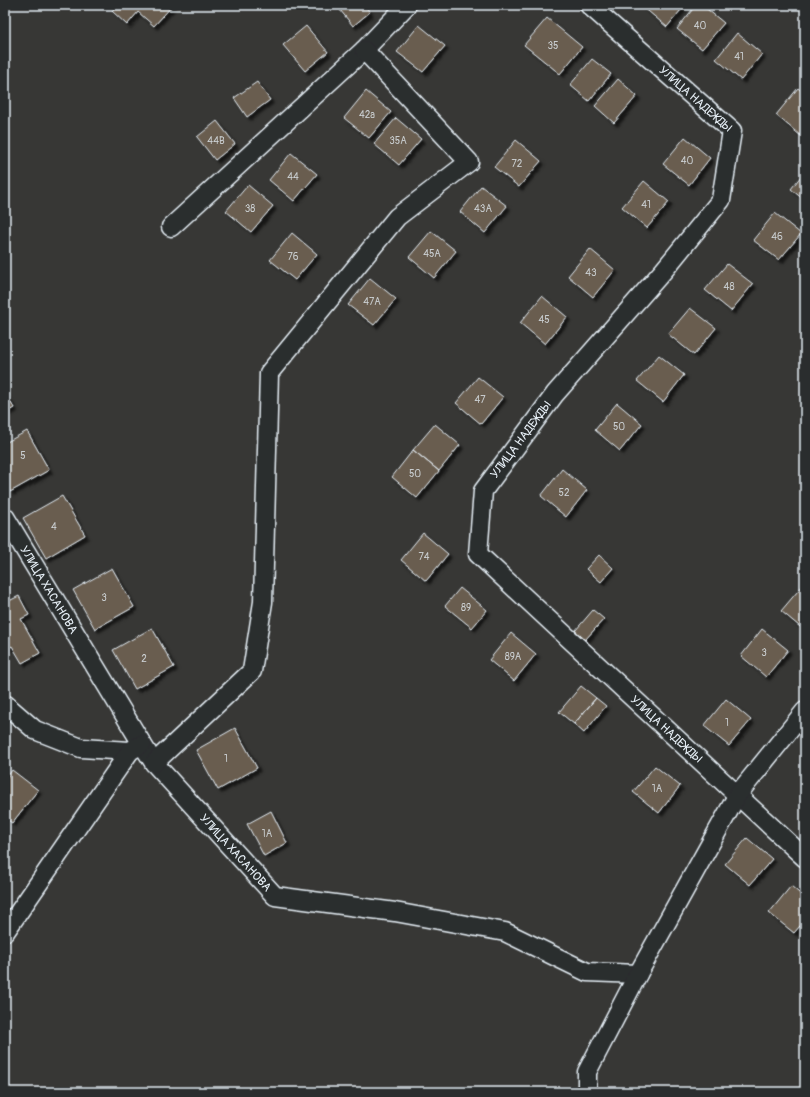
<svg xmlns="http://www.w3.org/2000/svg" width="810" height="1097" font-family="Pangolin,sans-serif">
	<defs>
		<filter id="shadow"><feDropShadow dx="3.5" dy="3.5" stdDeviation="1" flood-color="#0009"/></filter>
	</defs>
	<rect width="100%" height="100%" fill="#373735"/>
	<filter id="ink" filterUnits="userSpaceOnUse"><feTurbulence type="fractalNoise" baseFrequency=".025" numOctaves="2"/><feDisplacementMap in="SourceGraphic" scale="8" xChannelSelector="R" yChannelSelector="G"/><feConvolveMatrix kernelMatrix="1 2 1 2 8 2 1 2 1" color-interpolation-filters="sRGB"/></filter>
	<g filter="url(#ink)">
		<path fill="#695d50" stroke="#e8f1f8" filter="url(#shadow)" d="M 117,5 L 173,5 L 154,26 L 138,12 L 127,25 L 112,11 Z
			M 336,5 L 364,5 L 370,12 L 353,26 Z
			M 643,5 L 685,5 L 667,27 L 642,6 Z
			M 696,5 L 702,5 L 724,23 L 702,49 L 677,29 Z
			M 547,18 L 582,47 L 560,74 L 524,45 Z
			M 419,25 L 445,46 L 423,72 L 397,52 Z
			M 306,26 L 328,52 L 305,71 L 283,45 Z
			M 737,33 L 762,54 L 741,80 L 716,59 Z
			M 592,59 L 611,74 L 589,101 L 570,85 Z
			M 618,79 L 637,96 L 614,123 L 595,106 Z
			M 257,82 L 270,100 L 247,117 L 234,98 Z
			M 798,88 L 805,94 L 805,131 L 801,136 L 776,115 Z
			M 366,91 L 391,112 L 369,138 L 344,118 Z
			M 396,118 L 421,139 L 399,165 L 374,144 Z
			M 217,121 L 235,144 L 215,160 L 197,137 Z
			M 685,137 L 710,158 L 689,185 L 663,164 Z
			M 516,140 L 541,161 L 519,187 L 494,167 Z
			M 291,153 L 317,174 L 294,201 L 269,180 Z
			M 805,171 L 805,201 L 791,189 Z
			M 644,181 L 669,202 L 647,228 L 622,207 Z
			M 248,185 L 273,206 L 251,232 L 226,211 Z
			M 481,186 L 507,206 L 485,233 L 460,212 Z
			M 775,213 L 801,234 L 779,260 L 753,240 Z
			M 431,231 L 456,251 L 434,278 L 409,257 Z
			M 292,233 L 317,254 L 295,280 L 270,260 Z
			M 590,249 L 615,270 L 593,297 L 568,276 Z
			M 727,264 L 753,284 L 731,311 L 705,290 Z
			M 370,278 L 396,299 L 374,325 L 348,305 Z
			M 542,296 L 567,317 L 545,344 L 520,323 Z
			M 690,308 L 716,328 L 694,355 L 668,334 Z
			M 659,355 L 684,375 L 663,402 L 637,381 Z
			M 478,377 L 503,397 L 481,424 L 456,403 Z
			M 5,393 L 14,408 L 5,413 Z
			M 617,403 L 642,424 L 620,451 L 595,430 Z
			M 435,424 L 460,445 L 439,471 L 413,450 Z
			M 27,431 L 49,470 L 10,492 L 5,483 L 5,443 Z
			M 413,450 L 439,471 L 417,498 L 392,477 Z
			M 562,469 L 587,490 L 566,517 L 541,496 Z
			M 62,496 L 85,535 L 46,558 L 23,518 Z
			M 423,533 L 448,554 L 426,581 L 401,560 Z
			M 599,555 L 613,568 L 601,582 L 586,569 Z
			M 112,568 L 134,607 L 95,629 L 73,590 Z
			M 803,585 L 805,587 L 805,631 L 781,611 Z
			M 460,588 L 487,610 L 472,628 L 445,606 Z
			M 19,596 L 29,615 L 21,619 L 40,653 L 22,663 L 12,646 L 5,650 L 5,603 Z
			M 593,610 L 604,619 L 585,640 L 575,631 Z
			M 152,628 L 174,667 L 135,689 L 113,650 Z
			M 762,629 L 788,650 L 766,677 L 741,656 Z
			M 511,633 L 536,654 L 514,681 L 489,660 Z
			M 581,686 L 596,698 L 574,724 L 559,712 Z
			M 596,698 L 606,706 L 584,733 L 574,724 Z
			M 726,699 L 751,720 L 729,746 L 704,726 Z
			M 235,728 L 257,768 L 218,790 L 196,750 Z
			M 655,766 L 680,786 L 659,813 L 633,792 Z
			M 12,770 L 38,790 L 12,823 L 5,818 L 5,780 Z
			M 271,811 L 287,843 L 264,856 L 247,824 Z
			M 747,838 L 772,859 L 750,885 L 725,864 Z
			M 791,886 L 805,898 L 805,920 L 794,933 L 769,913 Z"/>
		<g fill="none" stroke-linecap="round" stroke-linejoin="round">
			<defs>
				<g id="minor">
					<path id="s1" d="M 589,5 L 732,131 L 721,200 L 664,270 L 555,394 L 483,491 L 478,554 L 805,858"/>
					<path d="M 171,227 L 364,50 L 407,5"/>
					<path id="s2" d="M 5,517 L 142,744 L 154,763 L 275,896 L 395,912 L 505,932 L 587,972 L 638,974"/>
					<path d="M 5,704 L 35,730 L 81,748 L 130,751"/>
					<path d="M 154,763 L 252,671 L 263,602 L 269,373 L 397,217 L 469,162 L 364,50"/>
					<path d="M 5,932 L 130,751 L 142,744"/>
					<path d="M 587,1092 L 587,1072 L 638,974 L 738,794 L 805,711"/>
				</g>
			</defs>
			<use href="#minor" stroke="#e8f1f8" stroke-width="21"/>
			<use href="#minor" stroke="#2a2d2e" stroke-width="18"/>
		</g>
	</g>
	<g text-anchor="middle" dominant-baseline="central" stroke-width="3" stroke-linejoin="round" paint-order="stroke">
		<g font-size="10" fill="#c8ccce">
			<text x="700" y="26">40</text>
			<text x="553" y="46">35</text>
			<text x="739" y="57">41</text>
			<text x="367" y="115">42а</text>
			<text x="216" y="141">44В</text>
			<text x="398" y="141">35А</text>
			<text x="687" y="161">40</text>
			<text x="517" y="164">72</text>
			<text x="293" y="177">44</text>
			<text x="646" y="205">41</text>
			<text x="250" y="209">38</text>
			<text x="483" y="209">43А</text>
			<text x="777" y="237">46</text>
			<text x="432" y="254">45А</text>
			<text x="293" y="257">76</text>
			<text x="591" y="273">43</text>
			<text x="729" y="287">48</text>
			<text x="372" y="302">47А</text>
			<text x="544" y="320">45</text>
			<text x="480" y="400">47</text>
			<text x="619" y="427">50</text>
			<text x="23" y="456">5</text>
			<text x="415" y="474">50</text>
			<text x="564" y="493">52</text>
			<text x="54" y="527">4</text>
			<text x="424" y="557">74</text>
			<text x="104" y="598">3</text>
			<text x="466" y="608">89</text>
			<text x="764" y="653">3</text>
			<text x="513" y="657">89А</text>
			<text x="144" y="659">2</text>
			<text x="727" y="723">1</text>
			<text x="226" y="759">1</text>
			<text x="657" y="789">1А</text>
			<text x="267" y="834">1А</text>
		</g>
		<g font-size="12" fill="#e8f1f8" stroke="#2a2d2e">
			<text stroke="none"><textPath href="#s1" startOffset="142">УЛИЦА НАДЕЖДЫ</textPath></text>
			<text transform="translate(521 440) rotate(-53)">УЛИЦА НАДЕЖДЫ</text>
			<text stroke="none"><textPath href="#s2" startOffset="85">УЛИЦА ХАСАНОВА</textPath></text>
			<text stroke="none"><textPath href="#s1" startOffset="957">УЛИЦА НАДЕЖДЫ</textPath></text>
			<text stroke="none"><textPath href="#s2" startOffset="409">УЛИЦА ХАСАНОВА</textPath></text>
		</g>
	</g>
	<rect width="810" height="1097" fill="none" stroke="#2a2d2e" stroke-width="20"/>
	<rect x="10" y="10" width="790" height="1077" fill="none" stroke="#e8f1f8" stroke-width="1.5" filter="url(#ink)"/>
</svg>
